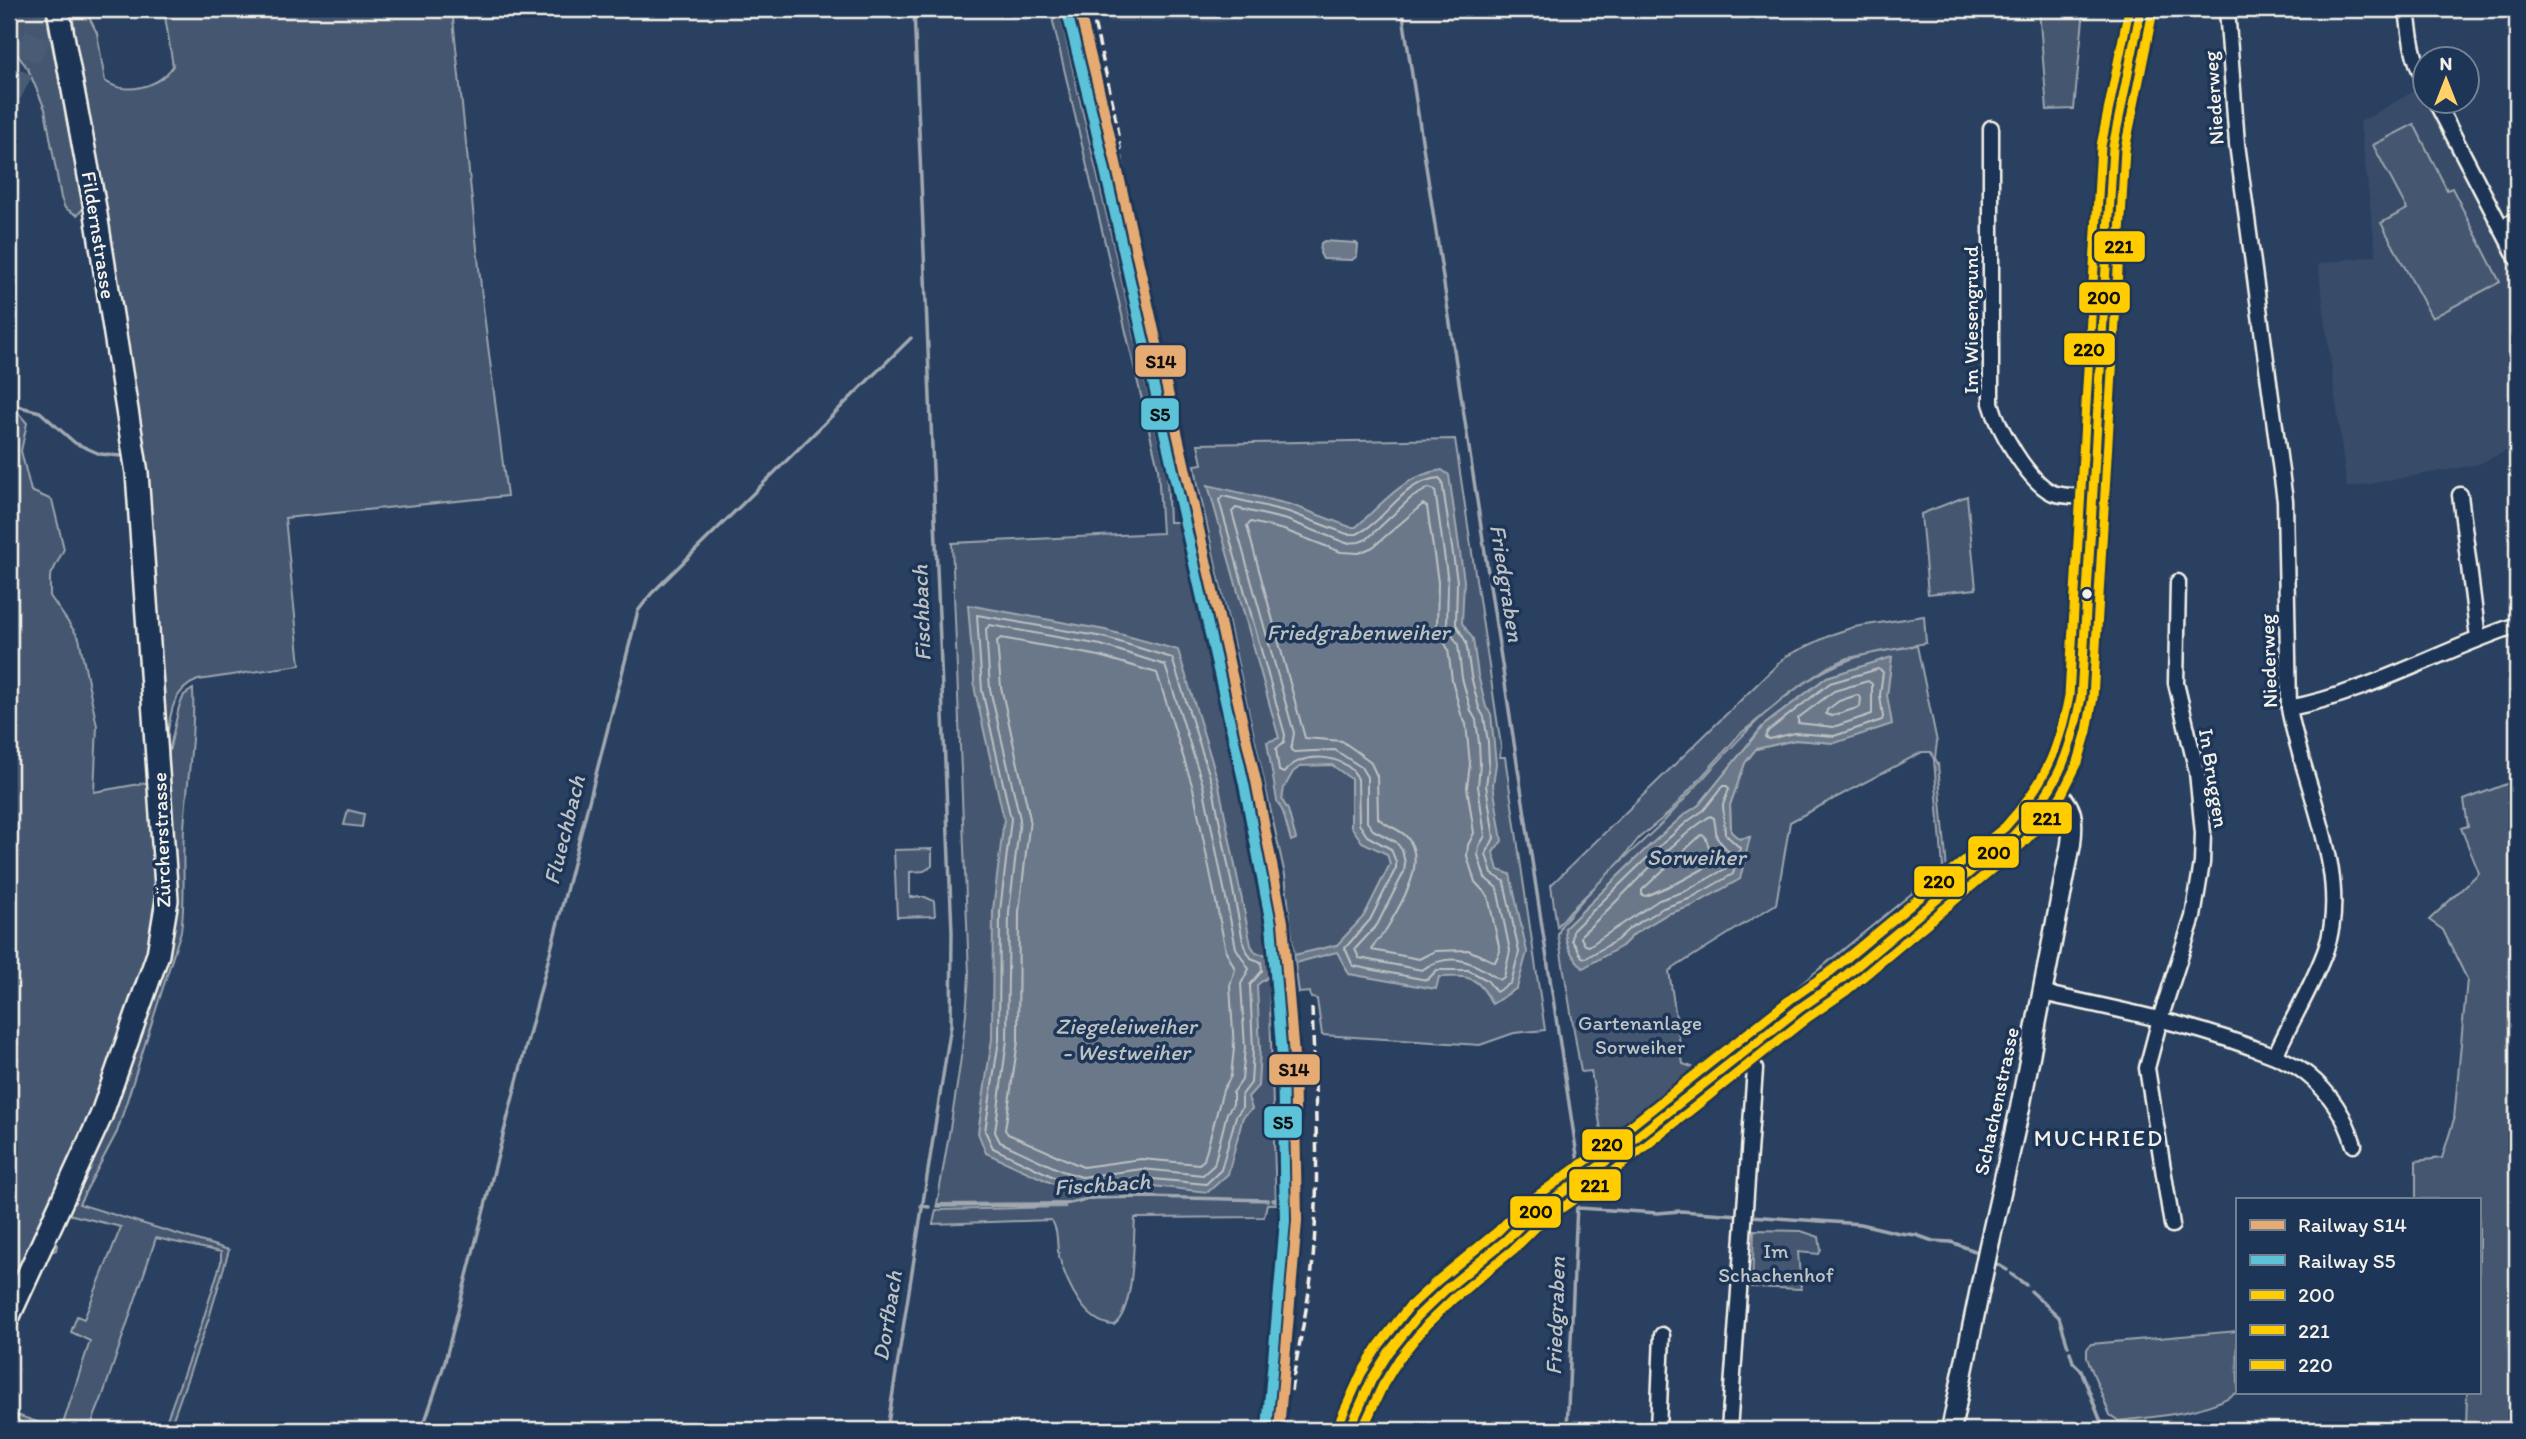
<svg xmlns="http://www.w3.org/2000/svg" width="2526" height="1439" font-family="Itim,sans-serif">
	<rect width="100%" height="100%" fill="#2a4060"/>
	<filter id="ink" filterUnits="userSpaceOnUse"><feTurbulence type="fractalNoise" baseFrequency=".0143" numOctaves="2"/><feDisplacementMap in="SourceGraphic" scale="14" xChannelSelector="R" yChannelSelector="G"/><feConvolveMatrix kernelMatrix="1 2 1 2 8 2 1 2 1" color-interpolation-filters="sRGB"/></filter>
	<g filter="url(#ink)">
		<path fill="#374c69" d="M 1106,9 L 1305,9 L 1220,22 L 1109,22 Z
			M 2422,89 L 2424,102 L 2429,102 L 2517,271 L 2517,446 L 2479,464 L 2347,488 L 2318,264 L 2376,255 L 2360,122 L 2416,90 Z"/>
		<path fill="#445771" stroke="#9ca4ac" stroke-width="2" fill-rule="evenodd" d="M 9,9 L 45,9 L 84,208 L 77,215 L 65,208 L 61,198 L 45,109 L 28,69 L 9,43 Z
			M 71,9 L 85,9 L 97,33 L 105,81 C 126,96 159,87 173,66 L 164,10 L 452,9 L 483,306 L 507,496 L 285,518 L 300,665 L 198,680 C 169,691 170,720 166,747 L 76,75 L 74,26 Z
			M 1050,9 L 1059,9 L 1167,476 L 1169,522 L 1185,522 L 1251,818 L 1266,918 L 1267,955 L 1262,954 L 1264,980 L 1269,976 L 1276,1204 L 1267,1204 L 1264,1217 L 1135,1218 C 1133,1244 1135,1309 1114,1325 C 1084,1324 1066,1281 1059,1256 C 1056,1244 1059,1229 1051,1220 L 933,1224 L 936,1210 L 1065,1207 L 1063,1203 L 937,1204 C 950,1128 965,1051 969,974 L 952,543 L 1162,533 L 1158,468 Z
			M 2039,9 L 2084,9 L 2074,109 L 2047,110 Z
			M 2414,124 L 2447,190 L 2452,188 L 2500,282 L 2432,318 L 2381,223 L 2407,209 L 2373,145 Z
			M 9,375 L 13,407 L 27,423 L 21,451 L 31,491 L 52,500 L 64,549 L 50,577 L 50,596 L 79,638 L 97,726 L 94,792 L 151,782 L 157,883 L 157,913 L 153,945 L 95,1116 L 9,1301 Z
			M 1455,439 L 1501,746 L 1500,757 L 1505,757 L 1545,1030 L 1514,1033 L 1480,1045 L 1322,1035 L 1317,999 L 1311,998 L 1310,992 L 1299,993 L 1295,963 L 1300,961 L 1299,954 L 1294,955 L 1285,875 L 1198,485 L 1195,465 L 1202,464 L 1198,444 Z
			M 1967,496 L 1976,589 L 1928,594 L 1921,514 Z
			M 1924,616 L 1926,643 L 1848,658 L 1828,667 L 1797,688 L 1740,734 L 1669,813 L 1639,838 L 1619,863 L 1570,911 L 1557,927 L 1551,885 L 1786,656 L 1833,634 L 1854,627 Z
			M 1917,646 L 1937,742 L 1935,758 L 1938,764 L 1947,871 L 1598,1149 L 1594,1145 L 1593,1133 L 1601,1130 L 1591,1071 L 1581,1072 L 1558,935 L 1561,926 C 1591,885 1633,852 1669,816 C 1723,759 1772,689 1849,660 C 1870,652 1894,649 1917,646 ZM 1891,658 L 1887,695 L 1835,743 L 1795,740 L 1756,749 L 1745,763 L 1730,805 L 1731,832 L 1739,839 L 1749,837 L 1692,906 L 1667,914 L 1634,934 L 1622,946 L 1565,928 L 1647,848 L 1684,815 L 1699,805 L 1763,726 L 1827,677 ZM 1922,752 L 1931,752 L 1934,760 L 1943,868 L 1702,1065 L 1695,1068 L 1683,1064 L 1669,971 L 1776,904 L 1790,822 Z
			M 193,689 C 195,735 187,782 184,829 C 182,863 186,897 181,931 L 117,1132 L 79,1204 L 229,1250 L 209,1318 L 169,1430 L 163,1430 L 202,1323 L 221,1262 L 221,1252 L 156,1238 L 102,1398 L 89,1430 L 61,1430 L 90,1341 L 71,1332 L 77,1316 L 84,1319 L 121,1227 L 68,1214 L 54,1242 L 57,1245 L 56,1250 L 49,1253 L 160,968 L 166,765 L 179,707 L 184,695 Z
			M 2517,780 L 2517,1430 L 2466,1430 L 2467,1392 L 2479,1392 L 2479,1199 L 2416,1199 L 2416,1161 L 2442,1158 L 2454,1119 L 2467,979 L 2443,930 L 2429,920 L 2479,873 L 2461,828 L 2468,826 L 2464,800 Z
			M 348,810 L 364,814 L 362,827 L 344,825 Z
			M 932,849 L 932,866 L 924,871 L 910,872 L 910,897 L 925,897 L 934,901 L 935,916 L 897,917 L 894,850 Z
			M 1754,1230 L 1801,1231 L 1819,1237 L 1821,1250 L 1819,1254 L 1798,1252 L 1801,1289 L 1752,1287 Z
			M 2237,1331 L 2238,1392 C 2203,1414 2159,1416 2119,1421 L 2110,1415 L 2087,1358 L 2087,1349 L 2091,1344 Z
			M 14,1414 L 60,1430 C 42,1430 24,1432 14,1414 Z"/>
		<path fill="#6a788a" stroke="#a1a8b0" stroke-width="2" d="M 1324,241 L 1356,243 L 1358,245 L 1357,256 L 1352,260 L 1323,259 L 1320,253 L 1321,243 Z
			M 1442,470 L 1449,475 L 1464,581 L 1462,623 L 1473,639 L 1478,675 L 1486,707 L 1491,714 L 1496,764 L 1493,785 L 1502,841 L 1493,852 L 1498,870 L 1510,874 L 1527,952 L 1517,988 L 1492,1004 C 1478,975 1469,976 1439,977 L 1436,989 L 1349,974 L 1337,952 L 1295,963 L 1294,955 L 1337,945 L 1364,916 L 1390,864 L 1387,854 L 1362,842 L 1351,826 L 1351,779 L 1332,765 L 1301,766 L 1293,772 L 1284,788 L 1282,800 L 1288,810 L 1296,839 L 1291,841 L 1283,812 L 1277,801 L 1267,742 L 1279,738 L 1208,485 L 1292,505 L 1350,527 L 1356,527 C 1383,503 1404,475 1442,470 Z
			M 968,605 L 1105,630 L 1178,650 L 1218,781 L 1251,945 L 1256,953 L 1267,955 L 1269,976 L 1257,985 L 1260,1049 L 1258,1086 L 1248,1097 L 1252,1109 L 1243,1117 L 1228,1174 L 1208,1192 L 1143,1185 L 1081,1194 L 1056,1185 L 986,1153 L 978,1133 L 992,1039 L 993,910 L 1004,819 L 975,691 Z
			M 1892,657 L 1887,695 L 1892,724 L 1835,743 L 1795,740 L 1756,749 L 1745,763 L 1730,805 L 1731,832 L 1739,839 L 1750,837 L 1740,879 L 1692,906 L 1667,914 L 1634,934 L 1622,946 L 1583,968 C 1571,955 1565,945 1565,928 L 1647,848 L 1684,815 L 1699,805 L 1763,726 L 1827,677 Z"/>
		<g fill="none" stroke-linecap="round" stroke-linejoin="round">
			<path stroke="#bdc1c2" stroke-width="2" d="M 1439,478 L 1442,481 L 1457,581 L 1456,624 L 1466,642 L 1471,676 L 1479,708 L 1484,717 L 1488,742 L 1489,764 L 1486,785 L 1494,838 L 1486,854 L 1492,874 L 1504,881 L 1519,952 L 1511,983 L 1496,992 L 1487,980 L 1468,970 L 1437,970 L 1427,980 L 1353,966 L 1345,948 L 1370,920 L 1396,868 L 1396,862 L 1391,849 L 1367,836 L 1359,824 L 1358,779 C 1347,753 1299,750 1284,773 L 1279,771 L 1276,749 L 1284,742 L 1285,735 L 1219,500 L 1223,496 L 1289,512 L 1347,534 L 1357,534 C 1388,520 1400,482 1439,478 Z
				M 1429,488 L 1435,490 L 1448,582 L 1447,626 L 1458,645 L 1462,678 L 1471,711 L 1476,720 L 1479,743 L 1480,764 L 1478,786 L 1485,836 L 1479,846 L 1478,855 L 1485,878 L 1497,888 L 1510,951 L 1504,977 L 1500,980 C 1474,963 1452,949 1422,970 L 1359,958 L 1355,949 L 1377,925 L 1404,872 L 1405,863 L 1402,850 L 1396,842 L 1373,830 L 1367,822 L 1367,777 L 1361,767 L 1335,750 L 1294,752 L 1291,750 L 1294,733 L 1232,512 L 1236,508 L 1287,520 L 1346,543 L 1359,542 L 1367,539 L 1411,498 Z
				M 1423,504 L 1427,507 L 1438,582 L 1437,629 L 1448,649 L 1452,680 L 1461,714 L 1466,724 L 1470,764 L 1467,787 L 1474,833 L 1468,845 L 1467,856 L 1475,882 L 1488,896 L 1500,951 L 1495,962 L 1468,950 L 1435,951 L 1419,959 L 1372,950 C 1374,942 1383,936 1387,928 C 1401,904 1429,861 1406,836 C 1398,828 1386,826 1378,818 L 1377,776 L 1370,761 L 1342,741 L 1305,738 L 1247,526 L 1251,522 L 1284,530 L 1341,552 L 1359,553 L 1373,547 Z
				M 977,615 L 1103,637 L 1172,658 L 1212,783 L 1244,946 L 1251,958 L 1261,962 L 1262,971 L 1250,985 L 1253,1049 L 1251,1083 L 1242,1095 L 1242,1108 L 1236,1116 L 1221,1170 L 1206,1184 L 1142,1178 L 1081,1186 L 1058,1179 L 993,1148 L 985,1131 L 999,1040 L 1000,911 L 1011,819 L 982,690 Z
				M 990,625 L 1101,645 L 1165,665 L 1203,785 L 1236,948 L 1249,969 L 1241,984 L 1245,1048 L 1242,1080 L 1233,1093 L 1233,1104 L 1227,1113 L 1214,1165 L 1203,1175 L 1142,1169 L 1082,1177 L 1062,1171 L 1000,1142 L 995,1132 L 1007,1040 L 1009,912 L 1020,819 L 990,689 L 986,629 Z
				M 1001,638 L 1099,656 L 1157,673 L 1193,788 L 1226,951 L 1235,969 L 1230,986 L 1234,1048 L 1231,1076 L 1223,1090 L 1204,1160 L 1199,1164 L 1141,1159 L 1083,1167 L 1008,1134 L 1005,1130 L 1018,1041 L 1019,912 L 1030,819 L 1001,687 L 997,641 Z
				M 1878,669 L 1883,672 L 1880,695 L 1883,717 L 1882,720 L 1834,736 L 1795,733 L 1769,739 L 1765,737 L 1768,731 L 1830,683 Z
				M 1868,681 L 1872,684 L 1872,714 L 1833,727 L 1798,723 L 1798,718 L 1834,691 Z
				M 1857,695 L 1861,698 L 1860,707 L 1832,716 L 1826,714 L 1827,710 L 1839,701 Z
				M 1723,786 L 1727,786 L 1729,789 L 1723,805 L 1725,834 L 1740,848 L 1733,874 L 1689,899 L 1663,908 L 1630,928 L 1617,940 L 1586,958 L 1582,957 L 1572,940 L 1573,930 L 1652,853 L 1688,821 L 1704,810 Z
				M 1710,816 L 1714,818 L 1717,838 L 1729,852 L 1725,869 L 1686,891 L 1659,900 L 1589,946 L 1585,945 L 1581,938 L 1582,934 C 1625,896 1662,849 1710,816 Z
				M 1701,835 L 1705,836 L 1709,847 L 1717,855 L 1716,862 L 1681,881 L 1646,896 L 1642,895 L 1642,890 Z"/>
			<path stroke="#a1a8b0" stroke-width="3.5" d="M 1402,9 L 1578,1162
				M 9,404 L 40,412 L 75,443 L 100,454 L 121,456
				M 1273,1200 L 1276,1200
				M 921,1206 L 929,1207
				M 937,1206 L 1060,1205 L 1093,1198 L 1146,1197 L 1268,1200
				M 1578,1208 L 1658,1213 L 1680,1211 L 1740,1215
				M 1751,1216 L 1861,1224 L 1899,1233 L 1916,1235 L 1933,1241 L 1951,1242 L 1975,1251
				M 1992,1261 L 2007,1270
				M 2011,1274 L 2026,1285
				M 2031,1291 L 2059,1317 L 2068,1346
				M 2070,1352 L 2073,1362 L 2081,1370 L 2104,1430
				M 422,1430 L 444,1365 L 638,611 L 651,594 L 911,338
				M 887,1430 L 951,1025 L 952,932 L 914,9
				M 1567,1430 L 1577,1204"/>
			<path stroke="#485b74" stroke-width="26" stroke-dasharray="26 13" stroke-linecap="butt" d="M 9,93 L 51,9"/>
			<defs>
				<path id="minor" d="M 2227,9 L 2237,144 L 2285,501 L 2289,708 C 2302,783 2352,875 2326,949 C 2313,986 2291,1020 2275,1056
					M 2407,9 C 2410,34 2412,57 2424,79
					M 2436,102 L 2517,258
					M 1991,128 L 1991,403 C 1998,428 2028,482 2053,493 C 2064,497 2079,496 2091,497
					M 2502,226 L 2517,220
					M 2460,495 L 2478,638
					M 2289,708 C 2368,693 2441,650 2517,625
					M 2042,993 C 2111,1008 2179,1021 2245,1045 C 2267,1053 2290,1060 2308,1075 C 2330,1093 2346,1118 2354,1145
					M 2172,1225 L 2147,1068 L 2160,1019 L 2193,917 L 2202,863 L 2203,833 L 2197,772 L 2176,683 L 2178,582
					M 1658,1430 L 1662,1335
					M 1729,1430 L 1755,1069 L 1745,1051"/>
				<path id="tertiary" d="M 1951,1430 L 1988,1250 L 2020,1108 L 2071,844 C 2074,818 2074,805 2051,789"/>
				<path id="secondary" d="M 9,1316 L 101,1116 L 158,954 L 167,900 L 137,473 L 95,208 L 58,9
					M 1349,1430 L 1372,1379 L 1389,1352 L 1418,1316 L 1445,1290 L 1506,1240 L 1531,1215 L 1601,1165 L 1800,1008 L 1839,981 L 1876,948 L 2013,836 L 2037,810 L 2051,789 L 2066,758 L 2075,729 L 2081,697 L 2113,147 L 2141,9"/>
			</defs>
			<use href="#minor" stroke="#f4f1e8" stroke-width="19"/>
			<use href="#tertiary" stroke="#f4f1e8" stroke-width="23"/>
			<use href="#secondary" stroke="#f4f1e8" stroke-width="26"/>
			<use href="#minor" stroke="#1d3557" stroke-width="14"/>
			<use href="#tertiary" stroke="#1d3557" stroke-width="18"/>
			<use href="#secondary" stroke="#1d3557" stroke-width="21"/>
			<path stroke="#f4f1e8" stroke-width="3.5" stroke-dasharray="10 5" stroke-linecap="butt" d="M 1091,9 L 1113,104 L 1138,261
				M 1291,1391 C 1298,1347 1309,1304 1313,1259 C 1320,1175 1315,1091 1312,1007"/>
			<defs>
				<path id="bus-1" d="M 1349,1430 L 1372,1379 L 1389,1352 L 1418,1316 L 1445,1290 L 1506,1240 L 1531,1215 L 1601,1165 L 1800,1008 L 1839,981 L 2013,836 C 2055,791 2070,758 2081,697 L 2113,147 L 2141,9"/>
				<path id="bus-2" d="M 1362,1430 L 1383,1385 L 1399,1359 L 1427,1324 L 1453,1299 L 1514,1249 L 1539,1224 L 1609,1175 L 1807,1018 L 1846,991 L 2022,844 L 2047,818 L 2062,794 L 2078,762 L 2087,731 L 2093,698 L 2125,149 L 2153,11"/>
				<path id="bus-3" d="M 1338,1425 L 1361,1374 L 1379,1345 L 1408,1308 L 1437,1281 L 1498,1231 L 1523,1206 L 1594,1155 L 1792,998 L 1831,971 L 2005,827 C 2044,784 2058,753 2069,696 L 2101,146 L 2129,9"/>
			</defs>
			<use href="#bus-1" stroke="#1d3557" stroke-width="14"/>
			<use href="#bus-2" stroke="#1d3557" stroke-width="14"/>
			<use href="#bus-3" stroke="#1d3557" stroke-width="14"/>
			<use href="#bus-1" stroke="#fc0" stroke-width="9"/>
			<use href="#bus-2" stroke="#fc0" stroke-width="9"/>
			<use href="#bus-3" stroke="#fc0" stroke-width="9"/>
			<defs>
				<path id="rail-1" d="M 1079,9 L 1104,110 L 1256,781 L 1283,922 L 1294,1057 L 1297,1221 L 1279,1430"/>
				<path id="rail-2" d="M 1067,12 L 1092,113 L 1244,784 L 1271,924 L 1282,1058 L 1285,1221 L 1267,1429"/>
			</defs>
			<use href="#rail-1" stroke="#1d3557" stroke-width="16"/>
			<use href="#rail-2" stroke="#1d3557" stroke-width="16"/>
			<use href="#rail-1" stroke="#e6ab73" stroke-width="10"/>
			<use href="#rail-2" stroke="#5bc2d8" stroke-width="10"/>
		</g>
	</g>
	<circle fill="#f4f1e8" stroke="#1d3557" stroke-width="2.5" cx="2087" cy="594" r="6"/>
	<g text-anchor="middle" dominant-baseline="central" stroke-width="7" stroke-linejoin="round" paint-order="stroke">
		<g font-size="21" fill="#f4f1e8" stroke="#1d3557">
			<text transform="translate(2213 98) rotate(-94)">Niederweg</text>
			<text transform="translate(99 235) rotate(81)">Fildernstrasse</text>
			<text transform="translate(1970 320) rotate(-90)">Im Wiesengrund</text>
			<text transform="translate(2268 661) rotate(-92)">Niederweg</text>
			<text transform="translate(2214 778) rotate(81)">In Bruggen</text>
			<text transform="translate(161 840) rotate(-92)">Zürcherstrasse</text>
			<text transform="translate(1996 1101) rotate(-78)">Schachenstrasse</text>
		</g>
		<g font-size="21" fill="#bfc3c4" stroke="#1d3557">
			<text x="1640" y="1022">Gartenanlage<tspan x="1640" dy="24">Sorweiher</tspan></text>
			<text x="1776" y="1250">Im<tspan x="1776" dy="24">Schachenhof</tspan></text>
		</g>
		<g font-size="23" font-style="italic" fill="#bdc1c2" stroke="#1d3557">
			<text transform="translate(1507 583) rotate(81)">Friedgraben</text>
			<text transform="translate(921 613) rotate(-92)">Fischbach</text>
			<text x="1358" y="632">Friedgrabenweiher</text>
			<text transform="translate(564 830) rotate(-76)">Fluechbach</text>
			<text x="1696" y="857">Sorweiher</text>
			<text x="1126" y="1026">Ziegeleiweiher<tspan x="1126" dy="26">- Westweiher</tspan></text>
			<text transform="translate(1102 1184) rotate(-4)">Fischbach</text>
			<text transform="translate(887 1316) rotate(-81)">Dorfbach</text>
			<text transform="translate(1555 1316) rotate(-88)">Friedgraben</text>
		</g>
		<g font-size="23" letter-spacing="2" fill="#f4f1e8" stroke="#1d3557">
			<text x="2099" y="1138">MUCHRIED</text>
		</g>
	</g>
	<g stroke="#1d3557" stroke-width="2.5">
		<rect x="2093" y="230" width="53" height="33" rx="7" fill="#fc0"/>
		<rect x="2078" y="281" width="53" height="33" rx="7" fill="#fc0"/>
		<rect x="2063" y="332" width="53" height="34" rx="7" fill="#fc0"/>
		<rect x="1134" y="344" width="53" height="34" rx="7" fill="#e6ab73"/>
		<rect x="1140" y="397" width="40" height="34" rx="7" fill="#5bc2d8"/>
		<rect x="2020" y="801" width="53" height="34" rx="7" fill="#fc0"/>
		<rect x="1967" y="835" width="53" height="34" rx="7" fill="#fc0"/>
		<rect x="1913" y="865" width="53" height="33" rx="7" fill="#fc0"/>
		<rect x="1268" y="1053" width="53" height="33" rx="7" fill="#e6ab73"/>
		<rect x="1263" y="1105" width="40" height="34" rx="7" fill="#5bc2d8"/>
		<rect x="1581" y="1128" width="53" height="33" rx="7" fill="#fc0"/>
		<rect x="1568" y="1168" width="54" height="34" rx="7" fill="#fc0"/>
		<rect x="1509" y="1195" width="53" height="34" rx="7" fill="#fc0"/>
	</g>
	<g font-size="19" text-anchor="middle" font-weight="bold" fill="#111">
		<text x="2119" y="253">221</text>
		<text x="2104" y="304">200</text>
		<text x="2089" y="356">220</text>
		<text x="1161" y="368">S14</text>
		<text x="1160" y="421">S5</text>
		<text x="2047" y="825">221</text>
		<text x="1994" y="859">200</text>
		<text x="1939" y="888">220</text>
		<text x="1294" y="1076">S14</text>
		<text x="1283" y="1129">S5</text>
		<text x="1607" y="1151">220</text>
		<text x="1595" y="1192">221</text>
		<text x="1536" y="1218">200</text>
	</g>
	<rect width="2526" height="1439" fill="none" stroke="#1d3557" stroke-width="35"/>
	<rect x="18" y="18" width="2491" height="1404" fill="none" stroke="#f4f1e8" stroke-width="2.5" filter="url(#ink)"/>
	<rect x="2236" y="1198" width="245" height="196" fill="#1d3557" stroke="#738091" stroke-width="2"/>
	<rect x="2250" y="1220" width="35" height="10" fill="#e6ab73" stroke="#738091" stroke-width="2"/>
	<text x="2298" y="1232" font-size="21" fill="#f4f1e8">Railway S14</text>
	<rect x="2250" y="1255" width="35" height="10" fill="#5bc2d8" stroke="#738091" stroke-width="2"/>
	<text x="2298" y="1268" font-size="21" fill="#f4f1e8">Railway S5</text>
	<rect x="2250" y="1290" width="35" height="10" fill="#ffcc00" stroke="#738091" stroke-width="2"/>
	<text x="2298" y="1302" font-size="21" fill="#f4f1e8">200</text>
	<rect x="2250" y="1325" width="35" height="10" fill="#ffcc00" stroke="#738091" stroke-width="2"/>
	<text x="2298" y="1338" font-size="21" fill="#f4f1e8">221</text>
	<rect x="2250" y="1360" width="35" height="10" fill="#ffcc00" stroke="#738091" stroke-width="2"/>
	<text x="2298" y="1372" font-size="21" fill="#f4f1e8">220</text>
	<g transform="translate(2446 80)"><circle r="33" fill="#1d3557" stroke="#738091" stroke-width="2"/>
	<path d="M0-5L12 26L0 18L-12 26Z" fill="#ffd166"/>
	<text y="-10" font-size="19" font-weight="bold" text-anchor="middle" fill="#f4f1e8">N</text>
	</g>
</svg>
